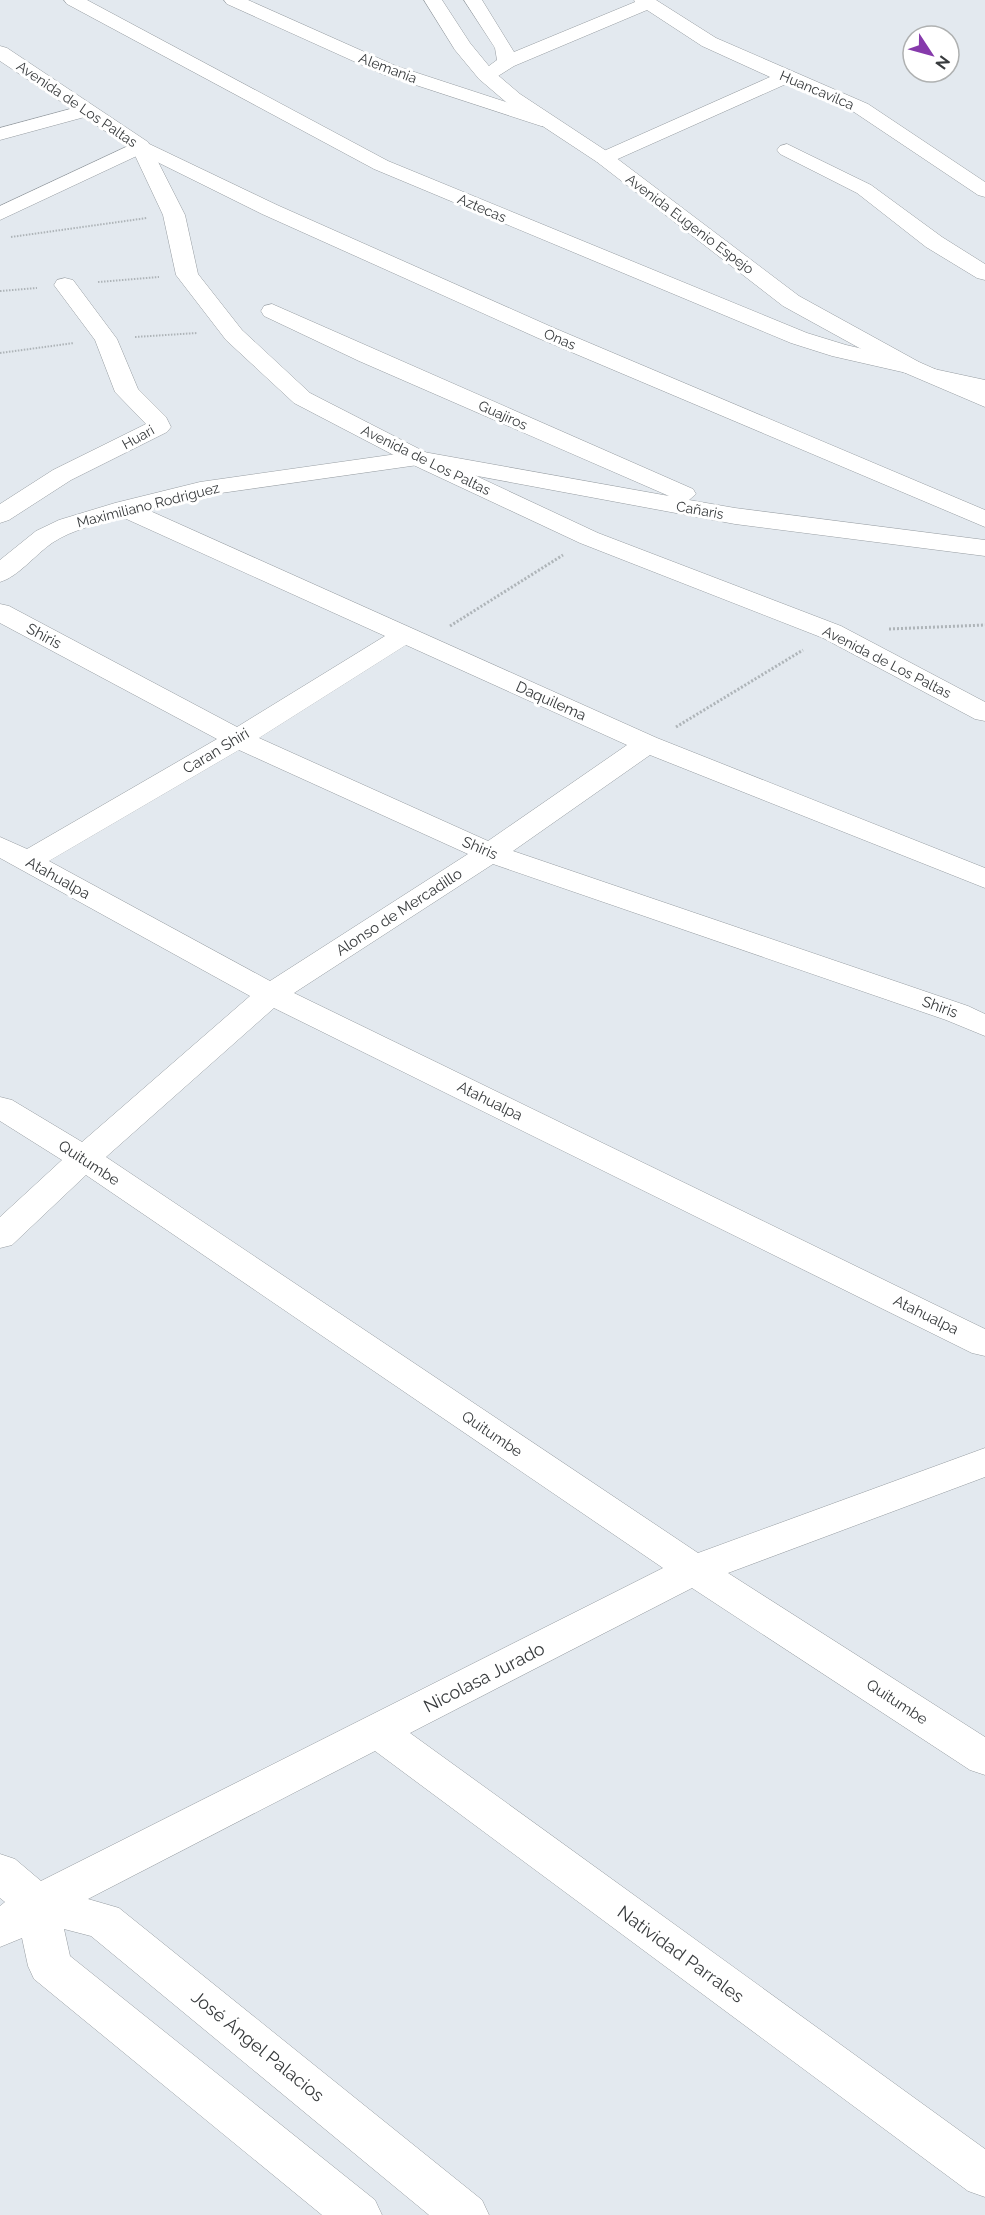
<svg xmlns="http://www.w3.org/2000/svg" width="985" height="2215" font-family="Raleway,sans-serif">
	<rect width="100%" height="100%" fill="#e3e9ef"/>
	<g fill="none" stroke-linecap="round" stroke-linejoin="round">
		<defs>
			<path id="minor" d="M 64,0 L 87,0 L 388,161 L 807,333 L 846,345 L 919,362 L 923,367 L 919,372 L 911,374 L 832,356 L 791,343 L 374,169 L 67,4 Z
				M 224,0 L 248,0 L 396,66 L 555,118 L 558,122 L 555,126 L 541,126 L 382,74 L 227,4 Z
				M 464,0 L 482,0 L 514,52 L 635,2 L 634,0 L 656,0 L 716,38 L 868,104 L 985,182 L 985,197 L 978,195 L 854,112 L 786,84 L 611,162 L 597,162 L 594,158 L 597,154 L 770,77 L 702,46 L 647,10 L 514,66 L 495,78 L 481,78 L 478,74 L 497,60 L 495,48 Z
				M 85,105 L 92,107 L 95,111 L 92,115 L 0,140 L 0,128 Z
				M 141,140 L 277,205 L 554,328 L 985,510 L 985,527 L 538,338 L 262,214 L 141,154 L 0,220 L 0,206 Z
				M 787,144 L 871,185 L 942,237 L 985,264 L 985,280 L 977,278 L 926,247 L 857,193 L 780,154 L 777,150 L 780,146 Z
				M 65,278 L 73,280 L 117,339 L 138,389 L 166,417 L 171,427 L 167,432 L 71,480 L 9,520 L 0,523 L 0,504 L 53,470 L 146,424 L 115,392 L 95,340 L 54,285 L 57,280 Z
				M 272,304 L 693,489 L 696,494 L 689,500 L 735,508 L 985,540 L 985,556 L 735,524 L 418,465 L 200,496 L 148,510 L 657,738 L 985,868 L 985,888 L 650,755 L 513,851 L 968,1006 L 985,1014 L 985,1036 L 946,1020 L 493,864 L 294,993 L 985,1329 L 985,1356 L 972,1353 L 274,1008 L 106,1157 L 698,1553 L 985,1448 L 985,1477 L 728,1573 L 985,1737 L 985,1775 L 970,1770 L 692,1588 L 410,1733 L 985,2149 L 985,2197 L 968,2191 L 375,1751 L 88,1899 L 119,1908 L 482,2200 L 489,2215 L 429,2215 L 91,1936 L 64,1929 L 70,1956 L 375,2200 L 382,2215 L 322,2215 L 34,1979 L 28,1966 L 22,1938 L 0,1947 L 0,1906 L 5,1902 L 0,1898 L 0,1854 L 15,1859 L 41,1881 L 663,1568 L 86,1175 L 12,1245 L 0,1248 L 0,1217 L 62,1160 L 0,1121 L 0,1097 L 12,1100 L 82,1142 L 250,996 L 0,858 L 0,837 L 27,849 L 217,739 L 0,623 L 0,604 L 9,606 L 237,727 L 385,636 L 122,517 C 99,524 73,529 52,543 C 36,554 18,577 0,582 L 0,560 L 36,531 L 59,520 L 115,503 L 200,482 L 418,451 L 669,496 L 359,361 L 264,316 L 261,311 L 264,306 ZM 406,645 L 627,745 L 488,841 L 259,738 ZM 239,750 L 468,854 L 270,981 L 49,861 Z
				M 934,369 L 985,380 L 985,394 L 926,381 L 922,376 L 926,371 Z"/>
			<path id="secondary" d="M 424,0 L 442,0 L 470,43 L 493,71 L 520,94 L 611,154 L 799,296 L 919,362 L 985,391 L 985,407 L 903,372 L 783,306 L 597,162 L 506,102 L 479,79 L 455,50 Z
				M 0,46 L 7,48 L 148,142 L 185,215 L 198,274 L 242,330 L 310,393 L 427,453 L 598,533 L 841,626 L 985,702 L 985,721 L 975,719 L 823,638 L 580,543 L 409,463 L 294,403 L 226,340 L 176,275 L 163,215 L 132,149 L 0,61 Z"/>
		</defs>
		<use href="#minor" stroke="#969ca1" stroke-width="1"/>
		<use href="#secondary" stroke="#969ca1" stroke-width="1"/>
		<path stroke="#aeb4b8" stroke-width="2" stroke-dasharray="1.5 1.5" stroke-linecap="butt" d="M 11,237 L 147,218
			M 98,282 L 159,277
			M 0,291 L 37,288
			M 135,337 L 197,333
			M 0,353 L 74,343"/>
		<path stroke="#aeb4b8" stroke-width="3" stroke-dasharray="2 2" stroke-linecap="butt" d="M 450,626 L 563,555
			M 889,629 L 985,625
			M 676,727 L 803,650"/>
		<use href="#minor" fill="#fff" fill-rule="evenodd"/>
		<use href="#secondary" fill="#fff" fill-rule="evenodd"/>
	</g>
	<g text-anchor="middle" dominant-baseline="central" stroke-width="6" stroke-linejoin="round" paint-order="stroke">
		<g font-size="14" fill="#383b3d" stroke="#fff">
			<text transform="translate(388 68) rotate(21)">Alemania</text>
			<text transform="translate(817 90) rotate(23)">Huancavilca</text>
			<text transform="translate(77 104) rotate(34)">Avenida de Los Paltas</text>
			<text transform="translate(482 208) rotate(23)">Aztecas</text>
			<text transform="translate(690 224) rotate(37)">Avenida Eugenio Espejo</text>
			<text transform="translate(560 339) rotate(23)">Onas</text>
			<text transform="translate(503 415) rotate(24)">Guajiros</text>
			<text transform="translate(138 437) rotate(-29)">Huari</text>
			<text transform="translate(426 460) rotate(26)">Avenida de Los Paltas</text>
			<text transform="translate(148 505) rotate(-14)">Maximiliano Rodriguez</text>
			<text transform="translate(700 510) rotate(10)">Cañaris</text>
			<text transform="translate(887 662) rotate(27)">Avenida de Los Paltas</text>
		</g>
		<g font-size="15" fill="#383b3d" stroke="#fff">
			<text transform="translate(44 636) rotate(28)">Shiris</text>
			<text transform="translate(551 701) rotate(24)">Daquilema</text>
			<text transform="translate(216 751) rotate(-31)">Caran Shiri</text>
			<text transform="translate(480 848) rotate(23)">Shiris</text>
			<text transform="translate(58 878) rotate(29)">Atahualpa</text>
			<text transform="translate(399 912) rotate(-33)">Alonso de Mercadillo</text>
			<text transform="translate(940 1007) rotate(20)">Shiris</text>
			<text transform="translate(490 1101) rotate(26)">Atahualpa</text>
			<text transform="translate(89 1163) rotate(33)">Quitumbe</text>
			<text transform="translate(926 1315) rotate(26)">Atahualpa</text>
			<text transform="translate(492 1434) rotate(34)">Quitumbe</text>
			<text transform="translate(897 1702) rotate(33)">Quitumbe</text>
		</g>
		<g font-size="18" fill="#383b3d" stroke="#fff">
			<text transform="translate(484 1677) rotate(-27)">Nicolasa Jurado</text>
			<text transform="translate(681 1954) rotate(36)">Natividad Parrales</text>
			<text transform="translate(258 2046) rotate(39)">José Ángel Palacios</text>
		</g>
	</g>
	<g transform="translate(931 54) rotate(126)"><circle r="28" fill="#ffffff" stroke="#afb1b1" stroke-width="1.5"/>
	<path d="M0-4.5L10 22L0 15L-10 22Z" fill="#863aab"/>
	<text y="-9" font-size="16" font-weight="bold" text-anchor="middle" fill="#383b3d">N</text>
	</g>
</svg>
